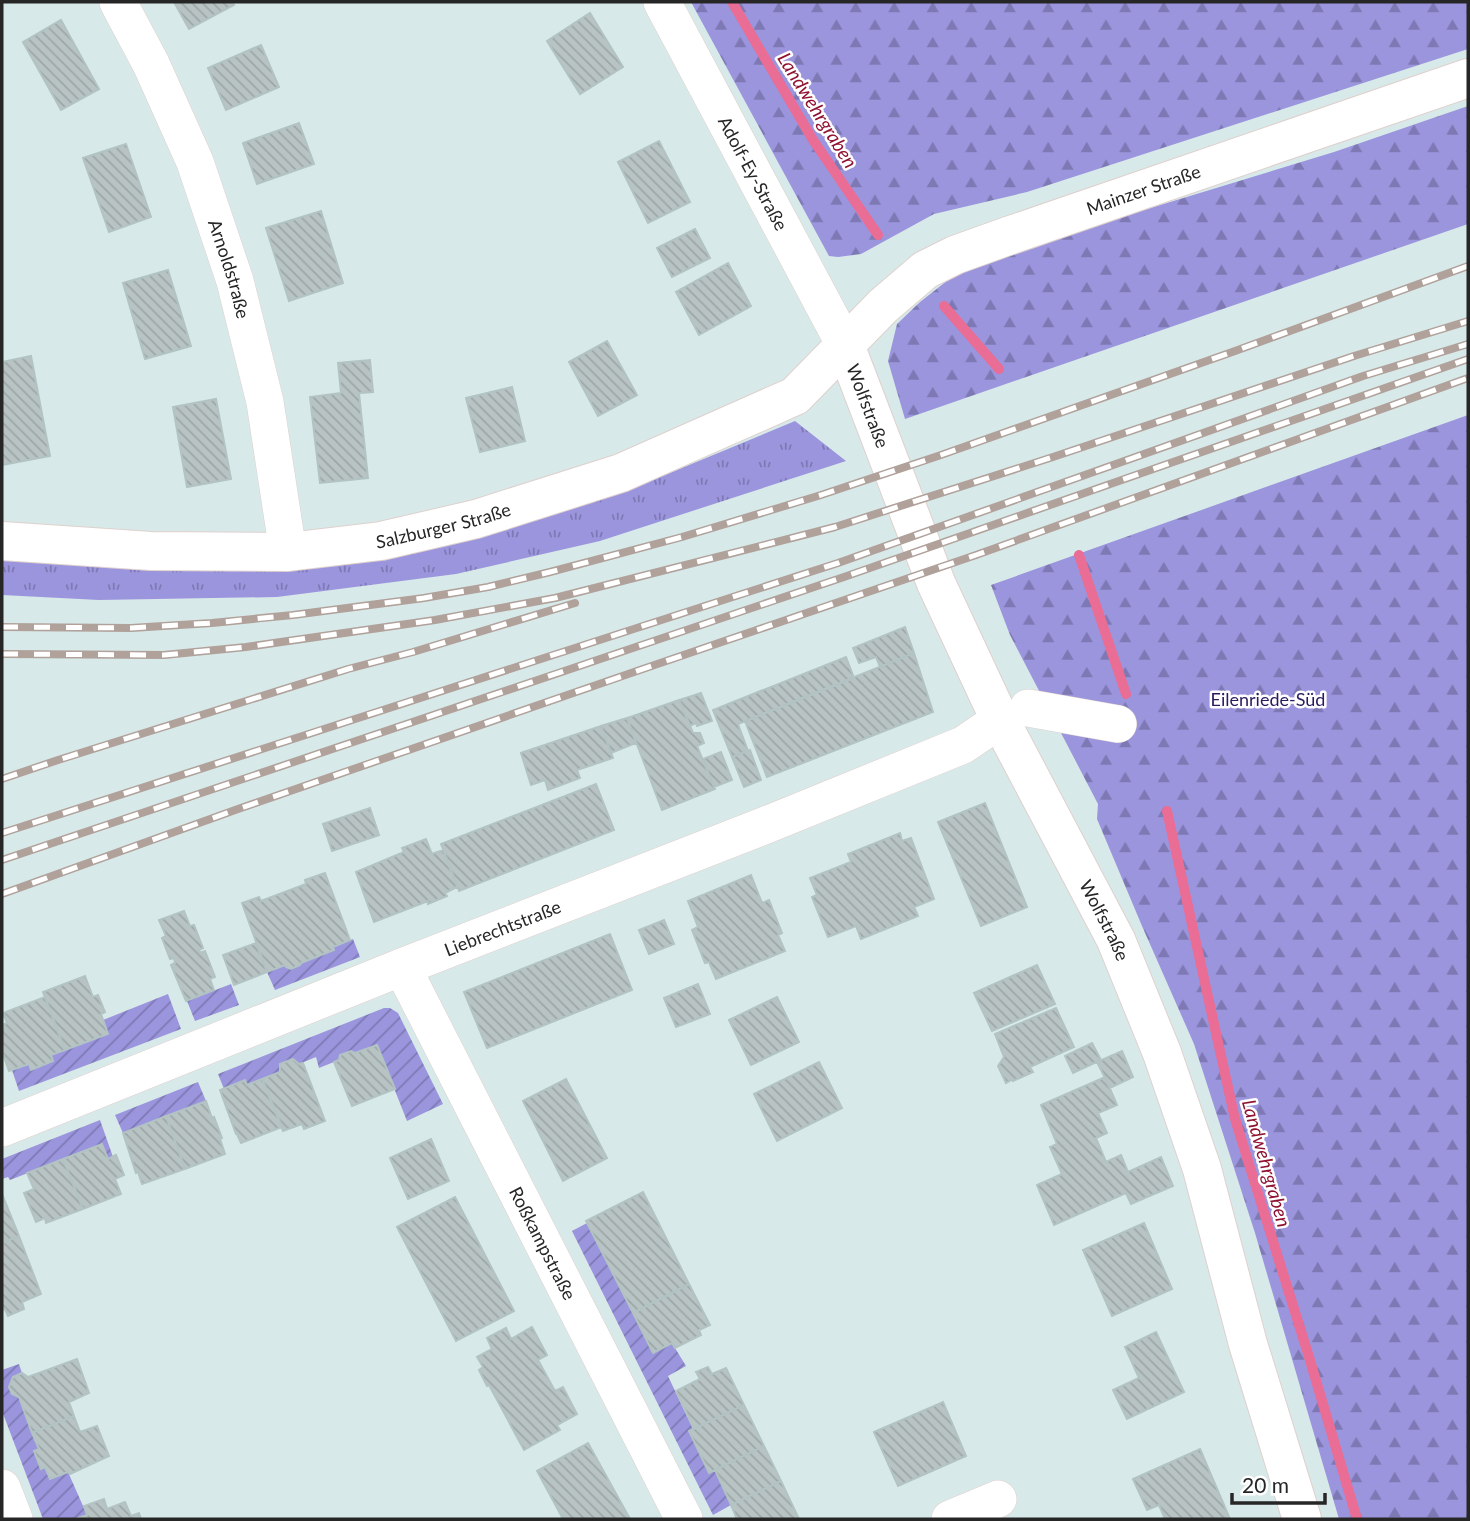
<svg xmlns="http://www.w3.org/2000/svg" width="1470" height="1521" font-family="Lato,sans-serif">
	<defs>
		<pattern id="grass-tufts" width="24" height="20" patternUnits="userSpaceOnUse" patternTransform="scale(1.75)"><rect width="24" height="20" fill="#9b95de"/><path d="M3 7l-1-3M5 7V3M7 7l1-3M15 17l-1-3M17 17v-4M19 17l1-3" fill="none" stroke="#7e79b4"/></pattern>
		<pattern id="forest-firs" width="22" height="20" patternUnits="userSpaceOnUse" patternTransform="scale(1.75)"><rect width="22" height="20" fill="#9b95de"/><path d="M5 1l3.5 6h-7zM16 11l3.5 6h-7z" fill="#7e79b4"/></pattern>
		<pattern id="garden-furrows" width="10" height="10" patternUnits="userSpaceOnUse" patternTransform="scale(1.75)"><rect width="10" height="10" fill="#9b95de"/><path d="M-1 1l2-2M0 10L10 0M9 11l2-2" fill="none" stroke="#7e79b4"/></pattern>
		<pattern id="building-back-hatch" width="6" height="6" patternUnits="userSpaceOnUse" patternTransform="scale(1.75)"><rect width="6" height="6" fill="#b8c3c4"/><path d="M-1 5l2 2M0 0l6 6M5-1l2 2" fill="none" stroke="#9ea7a8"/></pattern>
	</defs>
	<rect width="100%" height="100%" fill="#d8e9e9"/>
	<path fill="url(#grass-tufts)" d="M 795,421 L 846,461 L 600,541 L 456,574 L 277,597 L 99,600 L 2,595 L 2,541 L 476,537 L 665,475 Z"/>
	<path fill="url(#forest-firs)" d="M 691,2 L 1468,2 L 1468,49 L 1027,192 L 934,214 L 861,254 L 838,257 L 829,256 Z
		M 1468,106 L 1468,224 L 905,419 L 888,361 L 897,324 L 920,302 L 962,269 L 993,256 L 1334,152 Z
		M 1468,415 L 1468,1519 L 1339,1519 L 1255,1233 L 1194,1044 L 1142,926 L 1097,819 L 1098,804 L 1010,635 L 991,585 Z"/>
	<path fill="url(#garden-furrows)" d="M 353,939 L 360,957 L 275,990 L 267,972 L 285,965 L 291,969 L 300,965 L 301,963 L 334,950 L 333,947 Z
		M 231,984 L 239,1005 L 195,1021 L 187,1001 Z
		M 168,994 L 181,1029 L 19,1091 L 12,1070 L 29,1064 L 31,1069 L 53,1061 L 51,1055 L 108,1034 L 103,1020 Z
		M 384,1008 L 390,1008 L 398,1013 L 443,1104 L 407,1121 L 377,1045 L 355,1053 L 351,1051 L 340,1055 L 339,1060 L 319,1068 L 316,1057 L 299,1064 L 281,1064 L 280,1072 L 247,1085 L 224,1089 L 218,1074 Z
		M 198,1082 L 206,1101 L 123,1133 L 115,1115 Z
		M 100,1120 L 113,1157 L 108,1159 L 102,1144 L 10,1180 L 8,1177 L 2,1179 L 2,1159 Z
		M 587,1223 L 653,1353 L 672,1343 L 686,1366 L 668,1376 L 693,1429 L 689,1432 L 709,1472 L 715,1470 L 731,1505 L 713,1515 L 572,1231 Z
		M 19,1364 L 22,1373 L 13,1377 L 9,1387 L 12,1394 L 19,1397 L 39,1449 L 34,1451 L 41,1468 L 45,1467 L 50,1479 L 68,1472 L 87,1515 L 75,1519 L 43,1519 L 2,1411 L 2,1370 Z"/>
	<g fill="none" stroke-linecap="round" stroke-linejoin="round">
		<path stroke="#e96d94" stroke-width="10" d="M 732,2 L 813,140 L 878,235
			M 944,306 L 999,369
			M 1079,555 L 1126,694
			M 1167,811 L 1235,1119 L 1309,1357 L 1357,1519"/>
	</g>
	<path fill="url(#building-back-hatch)" stroke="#b2c3c4" stroke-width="2" d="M 174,2 L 232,2 L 234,5 L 189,29 Z
		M 590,13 L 623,67 L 580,94 L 547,41 Z
		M 61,20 L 99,89 L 61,110 L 23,42 Z
		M 261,45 L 279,87 L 226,110 L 208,68 Z
		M 299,123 L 314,164 L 257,184 L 243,143 Z
		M 659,141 L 690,202 L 648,223 L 618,162 Z
		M 126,144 L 151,217 L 109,232 L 83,158 Z
		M 321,211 L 343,283 L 289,301 L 266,228 Z
		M 695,229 L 710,258 L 672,277 L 657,248 Z
		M 728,263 L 751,306 L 699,335 L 676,292 Z
		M 168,270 L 191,346 L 145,359 L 123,283 Z
		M 607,341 L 637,395 L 598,416 L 569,362 Z
		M 31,356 L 50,456 L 2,465 L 2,362 Z
		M 370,360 L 373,392 L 359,393 L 368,478 L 320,483 L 310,397 L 341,393 L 338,363 Z
		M 512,387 L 525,441 L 480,452 L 466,398 Z
		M 216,399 L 231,479 L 187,487 L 173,407 Z
		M 905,627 L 914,653 L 880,667 L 876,657 L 859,663 L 853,648 Z
		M 914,653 L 933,712 L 767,777 L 745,721 Z
		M 846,657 L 854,678 L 738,724 L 748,751 L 732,757 L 713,710 Z
		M 701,693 L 712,721 L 697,726 L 696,723 L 690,726 L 679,700 Z
		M 679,700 L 693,733 L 700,733 L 704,743 L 697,746 L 715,789 L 662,810 L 627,718 Z
		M 627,718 L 636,743 L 611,753 L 601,726 Z
		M 601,726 L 613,758 L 577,770 L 580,778 L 548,790 L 545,780 L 531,785 L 521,753 Z
		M 750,750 L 761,780 L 744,787 L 732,757 Z
		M 721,752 L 732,780 L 714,787 L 703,759 Z
		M 596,784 L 614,830 L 459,891 L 441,844 Z
		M 985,803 L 1027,907 L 981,926 L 938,822 Z
		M 370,808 L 379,835 L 332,851 L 323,824 Z
		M 900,833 L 902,841 L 911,838 L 934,899 L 914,907 L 918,916 L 861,939 L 856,926 L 828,937 L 812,897 L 817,895 L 810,878 L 851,862 L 848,854 Z
		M 426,839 L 432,854 L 443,850 L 457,887 L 445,893 L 447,896 L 428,904 L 428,901 L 374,922 L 356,872 L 404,852 L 402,848 Z
		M 325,873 L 350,940 L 333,947 L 334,950 L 301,963 L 300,965 L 291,969 L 286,967 L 285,965 L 267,972 L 242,903 L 259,897 L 261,901 L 306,884 L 305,880 Z
		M 751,875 L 762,903 L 769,900 L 782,933 L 778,935 L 785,951 L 716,979 L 709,962 L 705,963 L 692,930 L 698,927 L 688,901 Z
		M 184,911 L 190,926 L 194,925 L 203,948 L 199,950 L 200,953 L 205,951 L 215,977 L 210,979 L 214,990 L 186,1001 L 171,965 L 175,963 L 174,958 L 170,959 L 162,938 L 166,936 L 159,920 Z
		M 664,920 L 674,944 L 649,954 L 639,930 Z
		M 610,934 L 632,990 L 487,1048 L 464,992 Z
		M 256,943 L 267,972 L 234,985 L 223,955 Z
		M 1037,965 L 1055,1004 L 992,1031 L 974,993 Z
		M 85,976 L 93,997 L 98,995 L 105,1012 L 101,1014 L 108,1034 L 65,1050 L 43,992 Z
		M 698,984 L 710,1014 L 676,1027 L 664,998 Z
		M 45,997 L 65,1050 L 51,1055 L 53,1061 L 31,1070 L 29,1064 L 9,1071 L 2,1051 L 2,1025 L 7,1023 L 3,1013 Z
		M 777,997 L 799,1042 L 751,1065 L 729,1020 Z
		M 1056,1008 L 1074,1047 L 1030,1067 L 1033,1072 L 1013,1081 L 1013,1079 L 1006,1083 L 998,1066 L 1004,1057 L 995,1034 Z
		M 1092,1043 L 1101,1060 L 1073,1073 L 1065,1056 Z
		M 377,1045 L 395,1089 L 352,1106 L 334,1062 L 339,1060 L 340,1055 L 351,1051 L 355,1053 Z
		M 1122,1051 L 1133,1077 L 1110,1088 L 1097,1062 Z
		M 293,1059 L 299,1064 L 303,1063 L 325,1121 L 304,1129 L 302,1124 L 283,1131 L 262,1079 L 280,1072 L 280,1064 Z
		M 819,1062 L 842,1108 L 777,1141 L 754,1094 Z
		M 1105,1077 L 1117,1105 L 1098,1113 L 1107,1133 L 1096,1138 L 1106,1162 L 1121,1155 L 1128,1172 L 1161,1157 L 1173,1186 L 1131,1204 L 1126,1193 L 1054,1225 L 1037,1185 L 1062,1174 L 1050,1147 L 1057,1144 L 1041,1105 Z
		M 262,1079 L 282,1127 L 241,1143 L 237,1134 L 236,1134 L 220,1090 L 245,1080 L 247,1085 Z
		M 566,1079 L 607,1158 L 563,1181 L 523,1101 Z
		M 206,1101 L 212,1118 L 214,1117 L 222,1138 L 220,1139 L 225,1154 L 185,1169 L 166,1116 Z
		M 166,1116 L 185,1169 L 142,1184 L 138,1172 L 136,1173 L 123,1133 Z
		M 431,1139 L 449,1181 L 408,1199 L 390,1158 Z
		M 102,1144 L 108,1159 L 116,1155 L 124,1175 L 115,1179 L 121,1194 L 83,1209 L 63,1159 Z
		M 63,1159 L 83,1209 L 46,1223 L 45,1218 L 36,1222 L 24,1193 L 34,1189 L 27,1173 Z
		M 643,1192 L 689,1284 L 633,1313 L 586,1221 Z
		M 2,1194 L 19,1236 L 2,1243 Z
		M 455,1197 L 514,1311 L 456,1341 L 397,1227 Z
		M 1144,1223 L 1172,1289 L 1112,1316 L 1083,1250 Z
		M 19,1236 L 41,1294 L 22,1302 L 24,1309 L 8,1316 L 5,1309 L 2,1310 L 2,1243 Z
		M 689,1284 L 710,1325 L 699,1330 L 701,1335 L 675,1348 L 672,1343 L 653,1353 L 633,1313 Z
		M 532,1327 L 547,1355 L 538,1360 L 555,1391 L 563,1387 L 577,1414 L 557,1425 L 560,1430 L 524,1450 L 489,1385 L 487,1386 L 479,1370 L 483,1367 L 477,1357 L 492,1349 L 487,1338 L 506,1328 L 511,1339 Z
		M 1156,1332 L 1184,1392 L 1127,1419 L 1113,1390 L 1139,1378 L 1125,1347 Z
		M 77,1359 L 89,1393 L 69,1402 L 74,1416 L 32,1433 L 19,1397 L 12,1394 L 9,1387 L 13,1377 L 22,1373 L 28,1377 Z
		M 708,1367 L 712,1374 L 726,1368 L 744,1405 L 694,1429 L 676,1391 L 700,1379 L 696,1372 Z
		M 943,1402 L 966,1456 L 898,1486 L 874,1432 Z
		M 744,1405 L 764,1446 L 709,1473 L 689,1431 Z
		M 74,1416 L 80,1432 L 97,1426 L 109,1456 L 70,1474 L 68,1472 L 50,1479 L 45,1467 L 41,1469 L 34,1451 L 39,1449 L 32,1433 Z
		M 588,1443 L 630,1519 L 563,1519 L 537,1471 Z
		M 764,1446 L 781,1481 L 731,1505 L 715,1470 Z
		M 1200,1449 L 1230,1519 L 1165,1519 L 1159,1505 L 1147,1510 L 1133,1479 Z
		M 781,1481 L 799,1519 L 737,1519 L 731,1505 Z
		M 104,1499 L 107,1509 L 125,1502 L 131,1516 L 139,1513 L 141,1519 L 75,1519 L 87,1515 L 84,1506 Z"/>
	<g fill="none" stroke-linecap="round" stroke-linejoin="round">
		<defs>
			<g id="street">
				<path id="s1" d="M 118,2 L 151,64 L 195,162 L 235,281 L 265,402 L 288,552"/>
				<path id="s2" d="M 662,2 L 845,345"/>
				<path d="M 1028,708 L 1118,724"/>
				<path id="s3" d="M 402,967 L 684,1519"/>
				<path id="s4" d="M 2,1128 L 402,967 L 766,825 L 963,745 L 1000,720"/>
				<path d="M 2,1488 L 14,1519"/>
				<path d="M 950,1519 L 998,1499"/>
			</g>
			<g id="secondary">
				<path id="s5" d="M 845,345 L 936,583 L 1000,720 L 1116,940 L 1162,1053 L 1202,1169 L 1248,1344 L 1302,1519"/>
				<path id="s6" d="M 2,541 L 151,551 L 288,552 L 381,541 L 476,519 L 621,473 L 795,396 L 883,306 L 925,270 L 955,255 L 1008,236 L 1468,78"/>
			</g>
		</defs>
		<use href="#street" stroke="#dfd1cd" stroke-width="38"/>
		<use href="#secondary" stroke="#dfd1cd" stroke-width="40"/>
		<use href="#street" stroke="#fff" stroke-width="37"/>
		<use href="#secondary" stroke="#fff" stroke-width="38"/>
		<defs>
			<path id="rail" d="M 2,627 L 131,628 L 212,623 L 293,615 L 424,598 L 488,587 L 550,572 L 682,537 L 821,495 L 941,455 L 1235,351 L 1468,266
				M 2,654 L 164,655 L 246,647 L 435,620 L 555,598 L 835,527 L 1053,457 L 1354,356 L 1468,321
				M 2,779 L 58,760 L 348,669 L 413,652 L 575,603
				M 2,833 L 838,563 L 1363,376 L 1468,344
				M 2,860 L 844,577 L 1468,359
				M 2,894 L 238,809 L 634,672 L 976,555 L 1468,378"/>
		</defs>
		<use href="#rail" stroke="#b0a19b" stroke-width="8"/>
		<use href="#rail" stroke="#fff" stroke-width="5" stroke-dasharray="16" stroke-linecap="butt"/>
	</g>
	<g text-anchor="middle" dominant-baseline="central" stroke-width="5" stroke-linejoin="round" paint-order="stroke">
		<g font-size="18" fill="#262626" stroke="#fff">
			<text stroke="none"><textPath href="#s2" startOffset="194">Adolf-Ey-Straße</textPath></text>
			<text stroke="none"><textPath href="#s6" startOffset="1234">Mainzer Straße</textPath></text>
			<text stroke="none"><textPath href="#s1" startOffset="290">Arnoldstraße</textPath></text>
			<text stroke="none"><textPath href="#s5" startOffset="65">Wolfstraße</textPath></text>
			<text stroke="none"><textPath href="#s6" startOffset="444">Salzburger Straße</textPath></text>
			<text stroke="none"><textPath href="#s5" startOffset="632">Wolfstraße</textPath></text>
			<text stroke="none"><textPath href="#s4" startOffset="539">Liebrechtstraße</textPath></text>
			<text stroke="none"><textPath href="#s3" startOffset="310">Roßkampstraße</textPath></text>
		</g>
		<g font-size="18" fill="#291b5f" stroke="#fff">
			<text x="1268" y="699">Eilenriede-Süd</text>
		</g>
		<g font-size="19" font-style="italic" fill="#8f1230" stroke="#fff">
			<text transform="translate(818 110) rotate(58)">Landwehrgraben</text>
			<text transform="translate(1267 1163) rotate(74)">Landwehrgraben</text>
		</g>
	</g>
	<rect width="1470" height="1521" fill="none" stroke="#262626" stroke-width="7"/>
	<path d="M1232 1493v10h93v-10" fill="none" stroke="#262626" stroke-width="3.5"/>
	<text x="1242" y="1493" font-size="21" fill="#262626" stroke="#ffffff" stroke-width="5" paint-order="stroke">20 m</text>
</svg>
